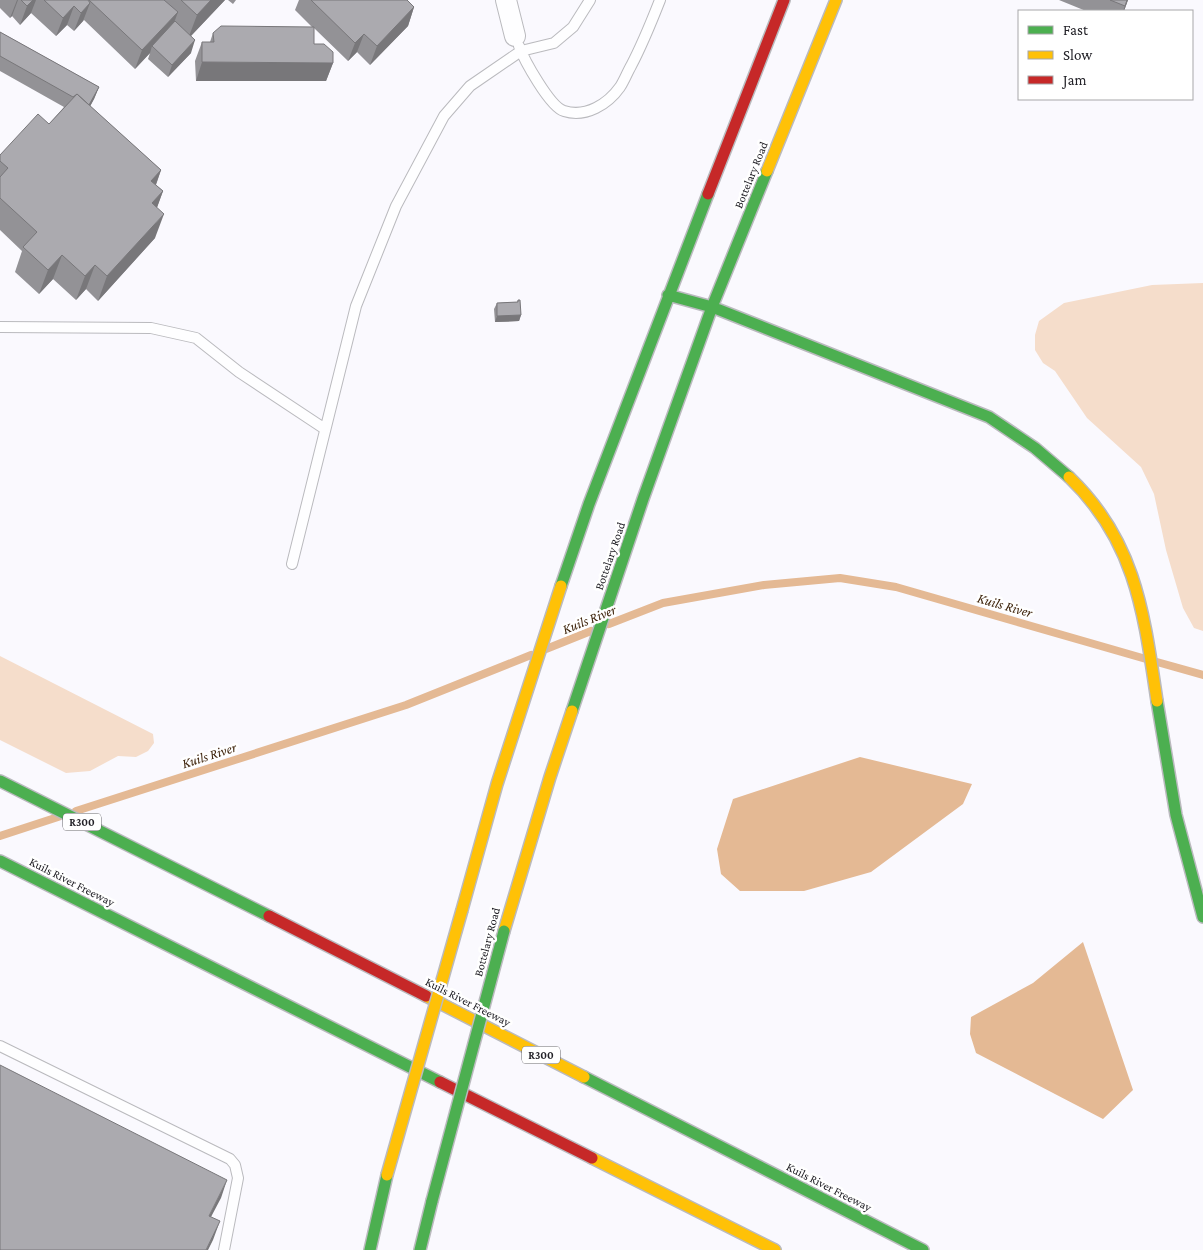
<svg xmlns="http://www.w3.org/2000/svg" width="1203" height="1250" font-family="'Crimson Pro',serif">
	<rect width="100%" height="100%" fill="#faf9fe"/>
	<path fill="#f5ddcb" d="M 1203,283 L 1203,631 L 1194,628 L 1183,608 L 1166,550 L 1154,494 L 1141,467 L 1087,418 L 1055,371 L 1043,363 L 1035,350 L 1035,335 L 1039,321 L 1064,303 L 1152,285 Z
		M 0,656 L 153,734 L 154,743 L 148,751 L 136,757 L 118,756 L 90,771 L 66,773 L 0,740 Z"/>
	<path fill="#e4b994" d="M 860,757 L 972,784 L 963,804 L 871,872 L 804,891 L 740,891 L 721,874 L 717,849 L 733,799 Z
		M 1083,942 L 1133,1090 L 1103,1119 L 976,1053 L 970,1034 L 971,1017 L 1033,983 Z"/>
	<g fill="none" stroke-linecap="round" stroke-linejoin="round">
		<path stroke="#e4b994" stroke-width="8" d="M 609,624 L 663,603 L 764,585 L 840,578 L 896,587 L 1146,659
			M 546,649 L 591,631
			M 1157,662 L 1203,675
			M 76,811 L 406,705 L 531,655
			M 0,836 L 58,817"/>
		<defs>
			<path id="lane" d="M 519,46 C 524,60 550,107 564,111 C 586,118 608,104 620,87 C 624,81 627,73 631,66 C 642,45 651,23 660,0
				M 0,327 L 151,328 L 196,338 L 239,372 L 325,429
				M 292,564 L 356,306 L 396,206 L 444,116 L 470,86 L 521,51 L 554,43 L 573,27 L 590,0
				M 0,1046 L 230,1159 L 235,1165 L 238,1178 L 224,1250"/>
			<path id="street" d="M 506,0 L 515,36"/>
			<path id="fast" d="M 668,295 L 712,307 L 989,417 L 1035,448 L 1069,477
				M 561,586 L 589,504 L 708,194
				M 1157,701 L 1176,815 L 1203,917
				M 572,711 L 643,499 L 712,307 L 767,171
				M 0,781 L 269,916
				M 0,861 L 440,1082
				M 584,1077 L 923,1250
				M 370,1250 L 387,1175
				M 420,1250 L 432,1201"/>
			<path id="slow" d="M 767,171 L 836,0
				M 1069,477 C 1136,541 1144,614 1157,701
				M 462,910 L 497,784 L 561,586
				M 504,931 L 550,777 L 572,711
				M 426,996 L 584,1077
				M 592,1158 L 775,1250"/>
			<path id="jam" d="M 708,194 L 784,0
				M 269,916 L 426,996
				M 440,1082 L 592,1158"/>
		</defs>
		<use href="#lane" stroke="#bababe" stroke-width="12"/>
		<use href="#street" stroke="#bababe" stroke-width="22"/>
		<use href="#fast" stroke="#bababe" stroke-width="14"/>
		<use href="#slow" stroke="#bababe" stroke-width="14"/>
		<use href="#jam" stroke="#bababe" stroke-width="14"/>
		<use href="#lane" stroke="#fefeff" stroke-width="10"/>
		<use href="#street" stroke="#fefeff" stroke-width="20"/>
		<use href="#fast" stroke="#4caf50" stroke-width="11"/>
		<use href="#slow" stroke="#ffc107" stroke-width="11"/>
		<use href="#jam" stroke="#c62828" stroke-width="11"/>
		<defs>
			<path id="fast-bridge" d="M 432,1201 L 504,931"/>
			<path id="slow-bridge" d="M 387,1175 L 462,910"/>
		</defs>
		<use href="#fast-bridge" stroke="#bababe" stroke-width="14" stroke-linecap="butt"/>
		<use href="#slow-bridge" stroke="#bababe" stroke-width="14" stroke-linecap="butt"/>
		<use href="#fast-bridge" stroke="#4caf50" stroke-width="11"/>
		<use href="#slow-bridge" stroke="#ffc107" stroke-width="11"/>
	</g>
	<path fill="#939296" d="M 0,0 L 225,0 L 191,36 L 191,53 L 168,77 L 148,59 L 150,53 L 135,69 L 84,20 L 74,31 L 67,25 L 56,36 L 31,13 L 20,25 L 12,16 L 10,18 L 0,8 Z
		M 228,0 L 236,0 L 233,4 Z
		M 299,0 L 407,0 L 414,7 L 408,26 L 370,65 L 357,52 L 348,61 L 314,28 L 314,44 L 333,63 L 326,81 L 196,81 L 195,61 L 202,42 L 210,42 L 213,33 L 312,27 L 295,10 Z
		M 1059,0 L 1128,0 L 1124,11 L 1086,11 Z
		M 0,32 L 99,87 L 94,99 L 90,106 L 161,170 L 156,185 L 163,191 L 157,207 L 155,238 L 98,301 L 86,289 L 76,300 L 53,279 L 39,294 L 15,272 L 22,251 L 0,230 L 0,155 L 49,124 L 64,107 L 0,71 Z
		M 518,300 L 521,315 L 519,321 L 495,322 L 494,309 L 497,303 L 517,302 Z"/>
	<path fill="#78777a" d="M 17,0 L 18,0 L 12,16 L 10,18 Z
		M 33,0 L 36,0 L 31,13 L 20,25 L 27,6 Z
		M 211,0 L 225,0 L 188,39 L 197,15 Z
		M 1127,0 L 1128,0 L 1124,11 L 1123,11 Z
		M 90,3 L 83,21 L 74,31 L 81,13 Z
		M 74,6 L 67,25 L 56,36 L 63,18 Z
		M 414,7 L 408,26 L 370,65 L 377,46 Z
		M 178,12 L 171,31 L 152,46 L 150,53 L 135,69 L 142,50 Z
		M 364,34 L 357,52 L 348,61 L 355,43 Z
		M 195,40 L 191,53 L 168,77 L 172,65 Z
		M 202,62 L 333,63 L 326,81 L 196,81 Z
		M 99,87 L 94,99 L 84,118 L 88,105 Z
		M 161,170 L 152,195 L 151,181 Z
		M 163,191 L 154,216 L 152,203 Z
		M 164,214 L 155,238 L 98,301 L 107,276 Z
		M 62,255 L 53,279 L 39,294 L 48,270 Z
		M 95,265 L 86,289 L 76,300 L 85,276 Z
		M 521,315 L 519,321 L 495,322 L 497,316 Z
		M 227,1180 L 221,1198 L 202,1234 L 209,1216 Z
		M 220,1221 L 213,1240 L 208,1250 L 206,1250 Z"/>
	<path fill="#abaaaf" stroke="#78777a" d="M 21,0 L 33,0 L 27,6 Z
		M 44,0 L 88,0 L 90,3 L 81,13 L 74,6 L 63,18 Z
		M 89,0 L 164,0 L 178,12 L 142,50 Z
		M 181,0 L 211,0 L 197,15 Z
		M 311,0 L 407,0 L 414,7 L 377,46 L 364,34 L 355,43 Z
		M 1110,0 L 1127,0 L 1125,6 Z
		M 175,21 L 195,40 L 172,65 L 152,46 Z
		M 221,26 L 314,27 L 314,44 L 324,44 L 333,52 L 333,63 L 202,62 L 202,42 L 214,42 L 213,33 Z
		M 0,32 L 99,87 L 89,105 L 77,94 L 73,97 L 0,56 Z
		M 77,94 L 161,170 L 151,181 L 163,191 L 152,203 L 164,214 L 107,276 L 95,265 L 85,276 L 62,255 L 48,270 L 23,247 L 37,232 L 0,198 L 0,177 L 8,168 L 0,161 L 0,155 L 38,114 L 49,124 Z
		M 518,300 L 520,300 L 521,315 L 497,316 L 497,303 L 518,302 Z
		M 0,1065 L 227,1180 L 209,1216 L 220,1221 L 206,1250 L 0,1250 Z"/>
	<g text-anchor="middle" dominant-baseline="central" stroke-width="5" stroke-linejoin="round" paint-order="stroke">
		<g fill="#fff" stroke="#656468" stroke-width="1">
			<rect x="63" y="813.5" width="38" height="17" rx="4"/>
			<rect x="522" y="1046.5" width="38" height="17" rx="4"/>
		</g>
		<g font-size="11" font-weight="bold" fill="#232228">
			<text x="82" y="822">R300</text>
			<text x="541" y="1055">R300</text>
		</g>
		<g font-size="12" fill="#232228" stroke="#fff">
			<text transform="translate(751 175) rotate(-68)">Bottelary Road</text>
			<text transform="translate(610 556) rotate(-71)">Bottelary Road</text>
			<text transform="translate(72 882) rotate(27)">Kuils River Freeway</text>
			<text transform="translate(487 942) rotate(-75)">Bottelary Road</text>
			<text transform="translate(468 1002) rotate(27)">Kuils River Freeway</text>
			<text transform="translate(829 1187) rotate(27)">Kuils River Freeway</text>
		</g>
		<g font-size="14" font-style="italic" fill="#3f250d" stroke="#fff">
			<text transform="translate(1005 605) rotate(16)">Kuils River</text>
			<text transform="translate(589 619) rotate(-22)">Kuils River</text>
			<text transform="translate(209 755) rotate(-18)">Kuils River</text>
		</g>
	</g>
	<rect x="1018" y="10" width="175" height="90" fill="#ffffff" stroke="#a7a7a9"/>
	<rect x="1028" y="26" width="25" height="8" fill="#4caf50" stroke="#a7a7a9"/>
	<text x="1063" y="35" font-size="15" fill="#232228">Fast</text>
	<rect x="1028" y="51" width="25" height="8" fill="#ffc107" stroke="#a7a7a9"/>
	<text x="1063" y="60" font-size="15" fill="#232228">Slow</text>
	<rect x="1028" y="76" width="25" height="8" fill="#c62828" stroke="#a7a7a9"/>
	<text x="1063" y="85" font-size="15" fill="#232228">Jam</text>
</svg>
